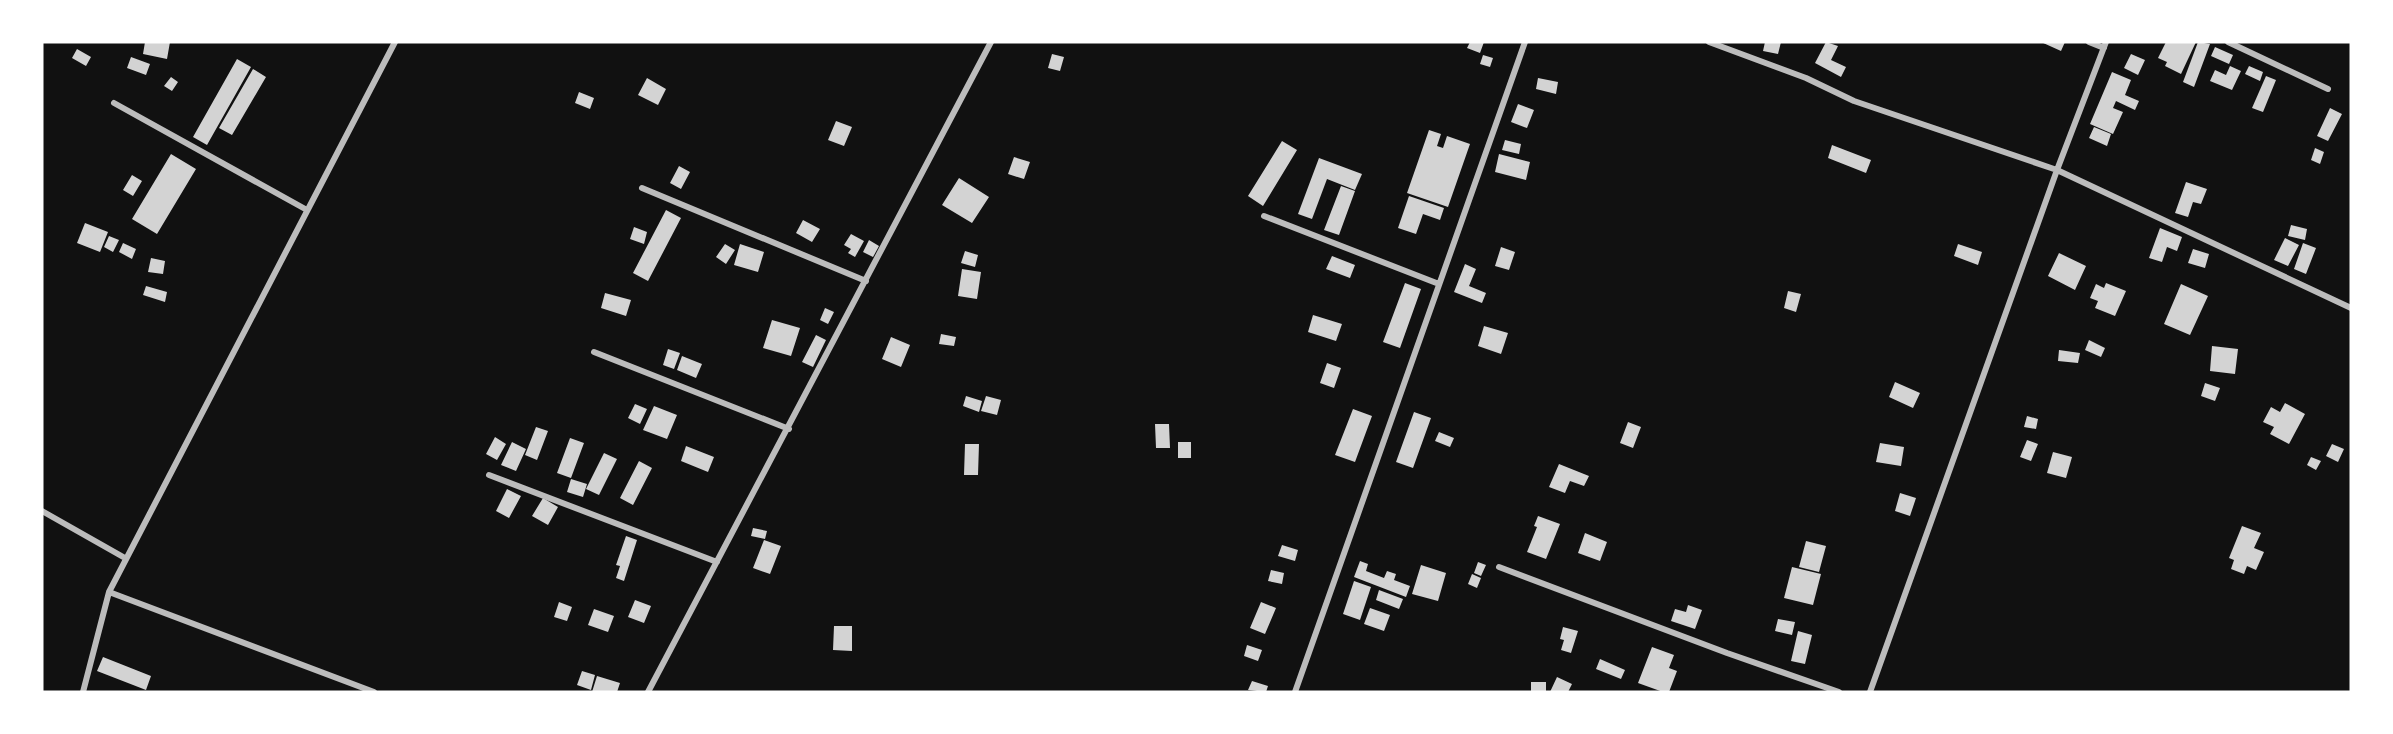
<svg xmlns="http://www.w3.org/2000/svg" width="2393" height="734" font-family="Rubik,sans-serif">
	<rect width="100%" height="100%" fill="#111"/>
	<path fill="#d3d3d3" d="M 145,42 L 170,42 L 167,59 L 143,54 Z
		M 1470,42 L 1484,42 L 1480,53 L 1467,48 Z
		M 1765,42 L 1781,42 L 1778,54 L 1763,51 Z
		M 1826,42 L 1838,46 L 1831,60 L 1846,67 L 1841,77 L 1815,63 Z
		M 2041,42 L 2065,42 L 2061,51 Z
		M 2166,42 L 2196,42 L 2181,74 L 2165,66 L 2167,62 L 2158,58 Z
		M 2198,42 L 2210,44 L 2194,87 L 2183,82 Z
		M 2215,47 L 2233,55 L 2229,64 L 2211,56 Z
		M 77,49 L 91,57 L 86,66 L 72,58 Z
		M 1052,54 L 1064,57 L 1060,71 L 1048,68 Z
		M 2131,54 L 2145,60 L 2138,75 L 2124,68 Z
		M 1483,55 L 1493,58 L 1490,67 L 1480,64 Z
		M 131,57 L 150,64 L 146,75 L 127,68 Z
		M 237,59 L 251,67 L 207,145 L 193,137 Z
		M 2230,66 L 2241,71 L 2232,90 L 2210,81 L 2215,70 L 2226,75 Z
		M 2249,66 L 2263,72 L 2260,81 L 2245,74 Z
		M 253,69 L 266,77 L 232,135 L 219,128 Z
		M 2112,72 L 2131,80 L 2125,95 L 2139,101 L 2135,110 L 2116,101 L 2113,108 L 2123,112 L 2113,134 L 2090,124 Z
		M 2266,76 L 2276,80 L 2263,112 L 2252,108 Z
		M 171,77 L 178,82 L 172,91 L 164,86 Z
		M 647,78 L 666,89 L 658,105 L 638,95 Z
		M 1538,78 L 1558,82 L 1556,94 L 1536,89 Z
		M 579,92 L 594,98 L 590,109 L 575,103 Z
		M 1518,104 L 1534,110 L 1527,128 L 1511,122 Z
		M 2330,108 L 2342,114 L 2328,141 L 2317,136 Z
		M 836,121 L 852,127 L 844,146 L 828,140 Z
		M 2094,127 L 2111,134 L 2107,146 L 2089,138 Z
		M 1429,130 L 1441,134 L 1437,146 L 1443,148 L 1447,136 L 1470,144 L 1448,207 L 1407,193 Z
		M 1505,140 L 1521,144 L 1519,154 L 1502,150 Z
		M 1282,141 L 1297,150 L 1263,206 L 1248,196 Z
		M 1832,145 L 1871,160 L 1866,173 L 1828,158 Z
		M 2315,148 L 2324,152 L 2320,164 L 2311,160 Z
		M 171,154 L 196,169 L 157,234 L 132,219 Z
		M 1499,154 L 1530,162 L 1526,180 L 1495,172 Z
		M 1014,157 L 1030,162 L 1024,179 L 1008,174 Z
		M 1319,158 L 1362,174 L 1355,190 L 1327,179 L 1312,219 L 1298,214 Z
		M 679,166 L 690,172 L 681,189 L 670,183 Z
		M 132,175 L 142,181 L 133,196 L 123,190 Z
		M 959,178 L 989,197 L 972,223 L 942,205 Z
		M 2186,182 L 2207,189 L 2201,204 L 2193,202 L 2188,217 L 2175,213 Z
		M 1341,186 L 1355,191 L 1339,235 L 1324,230 Z
		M 1409,196 L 1444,208 L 1440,220 L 1423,214 L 1416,234 L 1398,228 Z
		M 666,210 L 681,218 L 648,281 L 633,273 Z
		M 803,220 L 820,229 L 812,242 L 796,233 Z
		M 85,223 L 108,232 L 100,252 L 77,243 Z
		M 2291,225 L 2307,229 L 2305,240 L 2288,236 Z
		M 634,227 L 647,232 L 644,244 L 630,239 Z
		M 2160,228 L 2182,237 L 2177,251 L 2167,247 L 2162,262 L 2149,258 Z
		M 851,234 L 864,241 L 855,257 L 848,253 L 851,249 L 844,245 Z
		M 109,236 L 119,240 L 113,252 L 104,247 Z
		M 2285,238 L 2299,245 L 2288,266 L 2274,260 Z
		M 869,240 L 879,246 L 873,257 L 863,252 Z
		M 123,243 L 136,249 L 132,259 L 119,252 Z
		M 2303,243 L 2316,248 L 2306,274 L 2294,269 Z
		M 725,244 L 735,250 L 726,264 L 716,257 Z
		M 740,244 L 764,252 L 758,272 L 734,265 Z
		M 1958,244 L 1982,252 L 1978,265 L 1954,256 Z
		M 1501,247 L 1515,252 L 1509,270 L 1495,266 Z
		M 2193,249 L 2209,254 L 2205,268 L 2188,263 Z
		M 965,251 L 978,255 L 975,267 L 961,263 Z
		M 2059,253 L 2086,266 L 2075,290 L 2048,276 Z
		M 1332,256 L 1355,265 L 1350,278 L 1326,269 Z
		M 151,258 L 165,261 L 163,274 L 148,272 Z
		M 1465,264 L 1476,269 L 1469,286 L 1486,293 L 1482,303 L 1454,292 Z
		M 962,269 L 981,272 L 977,299 L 958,296 Z
		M 1405,283 L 1421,289 L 1400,348 L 1383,342 Z
		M 2106,283 L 2126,291 L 2115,316 L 2095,308 L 2098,301 L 2090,298 L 2096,284 L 2104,288 Z
		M 2181,284 L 2208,296 L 2190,335 L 2164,324 Z
		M 146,286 L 167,292 L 165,302 L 143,295 Z
		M 1788,291 L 1801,294 L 1796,312 L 1784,308 Z
		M 605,293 L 631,300 L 626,316 L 601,308 Z
		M 825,308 L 834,312 L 828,324 L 820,320 Z
		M 1313,315 L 1342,324 L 1336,341 L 1308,332 Z
		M 772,320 L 800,328 L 791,356 L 763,348 Z
		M 1484,326 L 1508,333 L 1501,354 L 1478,346 Z
		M 941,334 L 956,337 L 954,346 L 939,344 Z
		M 816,335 L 826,340 L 813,367 L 802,362 Z
		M 891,337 L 910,345 L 901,367 L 882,359 Z
		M 2089,340 L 2105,348 L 2101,357 L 2085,350 Z
		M 2212,346 L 2238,349 L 2235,374 L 2210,371 Z
		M 668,349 L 680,353 L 674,369 L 663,365 Z
		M 2059,350 L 2080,353 L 2078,363 L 2058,361 Z
		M 682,356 L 702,364 L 696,378 L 677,370 Z
		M 1327,363 L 1341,368 L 1334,388 L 1320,383 Z
		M 1895,382 L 1920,393 L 1913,408 L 1889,397 Z
		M 2205,383 L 2220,388 L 2215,401 L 2201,396 Z
		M 966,396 L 982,401 L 979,412 L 963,406 Z
		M 986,396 L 1001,400 L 997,415 L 981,411 Z
		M 2285,403 L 2305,414 L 2289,444 L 2270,434 L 2274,427 L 2263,422 L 2271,407 L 2280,412 Z
		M 635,404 L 647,409 L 640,424 L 628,418 Z
		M 654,406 L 677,415 L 667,439 L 643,430 Z
		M 1353,409 L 1372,416 L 1355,462 L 1335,455 Z
		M 1414,412 L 1431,418 L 1413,468 L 1396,462 Z
		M 2027,416 L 2038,419 L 2036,429 L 2024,427 Z
		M 1628,422 L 1641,427 L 1633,448 L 1620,443 Z
		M 1155,424 L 1169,424 L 1170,448 L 1156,448 Z
		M 536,427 L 548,431 L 537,460 L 525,455 Z
		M 1439,432 L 1454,438 L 1450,447 L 1435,441 Z
		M 495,437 L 506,444 L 497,460 L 486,454 Z
		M 570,438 L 584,443 L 571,478 L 557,473 Z
		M 2027,440 L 2038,444 L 2031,461 L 2020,457 Z
		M 512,442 L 526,449 L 516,471 L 501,465 Z
		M 1178,442 L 1191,442 L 1191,458 L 1178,458 Z
		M 1880,443 L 1904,447 L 1901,466 L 1876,462 Z
		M 965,444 L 979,444 L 978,475 L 964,475 Z
		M 2332,444 L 2344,449 L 2338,462 L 2326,456 Z
		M 686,446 L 714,457 L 708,472 L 681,461 Z
		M 2053,452 L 2072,457 L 2066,478 L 2047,473 Z
		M 604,453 L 617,459 L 599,495 L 586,489 Z
		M 2311,457 L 2321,461 L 2316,470 L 2307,465 Z
		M 639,461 L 652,468 L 633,505 L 620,498 Z
		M 1559,464 L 1589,476 L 1584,486 L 1570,481 L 1565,493 L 1549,487 Z
		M 571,479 L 587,484 L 583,497 L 567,492 Z
		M 507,489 L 521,496 L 509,518 L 496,511 Z
		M 1900,493 L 1916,498 L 1910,516 L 1895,511 Z
		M 543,498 L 558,507 L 548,525 L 532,516 Z
		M 1538,516 L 1560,524 L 1546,559 L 1527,552 L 1537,527 L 1534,526 Z
		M 2242,526 L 2261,533 L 2254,548 L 2264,552 L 2256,570 L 2247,566 L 2244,574 L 2231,569 L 2234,560 L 2229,558 Z
		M 753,528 L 767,531 L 765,539 L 751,536 Z
		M 1585,533 L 1607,542 L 1600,561 L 1578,553 Z
		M 626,536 L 637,540 L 624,581 L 616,578 L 620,566 L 616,565 Z
		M 764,540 L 781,546 L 770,574 L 753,568 Z
		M 1806,541 L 1826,546 L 1819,572 L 1799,567 Z
		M 1282,545 L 1298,550 L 1295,561 L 1278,556 Z
		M 1360,561 L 1368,564 L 1366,571 L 1384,578 L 1387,571 L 1396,574 L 1394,580 L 1410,586 L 1406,597 L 1354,577 Z
		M 1478,562 L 1486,565 L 1481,576 L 1474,573 Z
		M 1421,565 L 1446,573 L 1438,601 L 1412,594 Z
		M 1792,567 L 1821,574 L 1813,605 L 1784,598 Z
		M 1271,570 L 1284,573 L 1282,584 L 1268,581 Z
		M 1472,574 L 1481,578 L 1477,588 L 1468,584 Z
		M 1354,581 L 1371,587 L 1360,620 L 1343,614 Z
		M 1379,590 L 1403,599 L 1399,609 L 1376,600 Z
		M 635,600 L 651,606 L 644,623 L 628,617 Z
		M 559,602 L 572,607 L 567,621 L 554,617 Z
		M 1261,602 L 1276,608 L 1265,634 L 1250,628 Z
		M 1688,605 L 1702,610 L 1695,629 L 1671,621 L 1675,609 L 1686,612 Z
		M 1370,608 L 1390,615 L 1384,631 L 1364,624 Z
		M 594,609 L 614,616 L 608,632 L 588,625 Z
		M 1778,619 L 1795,622 L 1792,635 L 1775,631 Z
		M 834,626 L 852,626 L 852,651 L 833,650 Z
		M 1563,627 L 1578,631 L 1571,653 L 1561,650 L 1564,640 L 1560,639 Z
		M 1798,631 L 1812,635 L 1805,664 L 1791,661 Z
		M 1247,645 L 1262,650 L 1258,661 L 1244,656 Z
		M 1652,647 L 1674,655 L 1669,668 L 1677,671 L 1669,692 L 1663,692 L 1638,683 Z
		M 103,657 L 151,676 L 146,690 L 97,671 Z
		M 1600,659 L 1625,670 L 1621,679 L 1596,669 Z
		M 582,671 L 595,675 L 591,690 L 577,685 Z
		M 597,676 L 620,683 L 617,692 L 592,692 Z
		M 1557,677 L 1572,684 L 1568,692 L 1550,692 Z
		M 1252,681 L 1268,686 L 1266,692 L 1248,690 Z
		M 1531,682 L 1546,682 L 1546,692 L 1531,692 Z"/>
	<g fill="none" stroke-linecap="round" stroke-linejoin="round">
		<path stroke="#bcbcbc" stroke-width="6" d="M 1709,42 L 1806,78 L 1854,101 L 2057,170 L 2351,308
			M 2089,42 L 2104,48
			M 2228,42 L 2328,89
			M 114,103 L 307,210
			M 642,188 L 866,281
			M 1264,216 L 1439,284
			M 594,352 L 789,429
			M 489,475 L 717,562
			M 42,511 L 125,558
			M 1499,567 L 1727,653 L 1839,692
			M 109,592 L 374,692
			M 83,692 L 109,592 L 395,42
			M 648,692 L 991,42
			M 1295,692 L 1525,42
			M 1870,692 L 2057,170 L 2106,42"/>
	</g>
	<rect width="2393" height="734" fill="none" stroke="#ffffff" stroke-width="87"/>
</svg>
